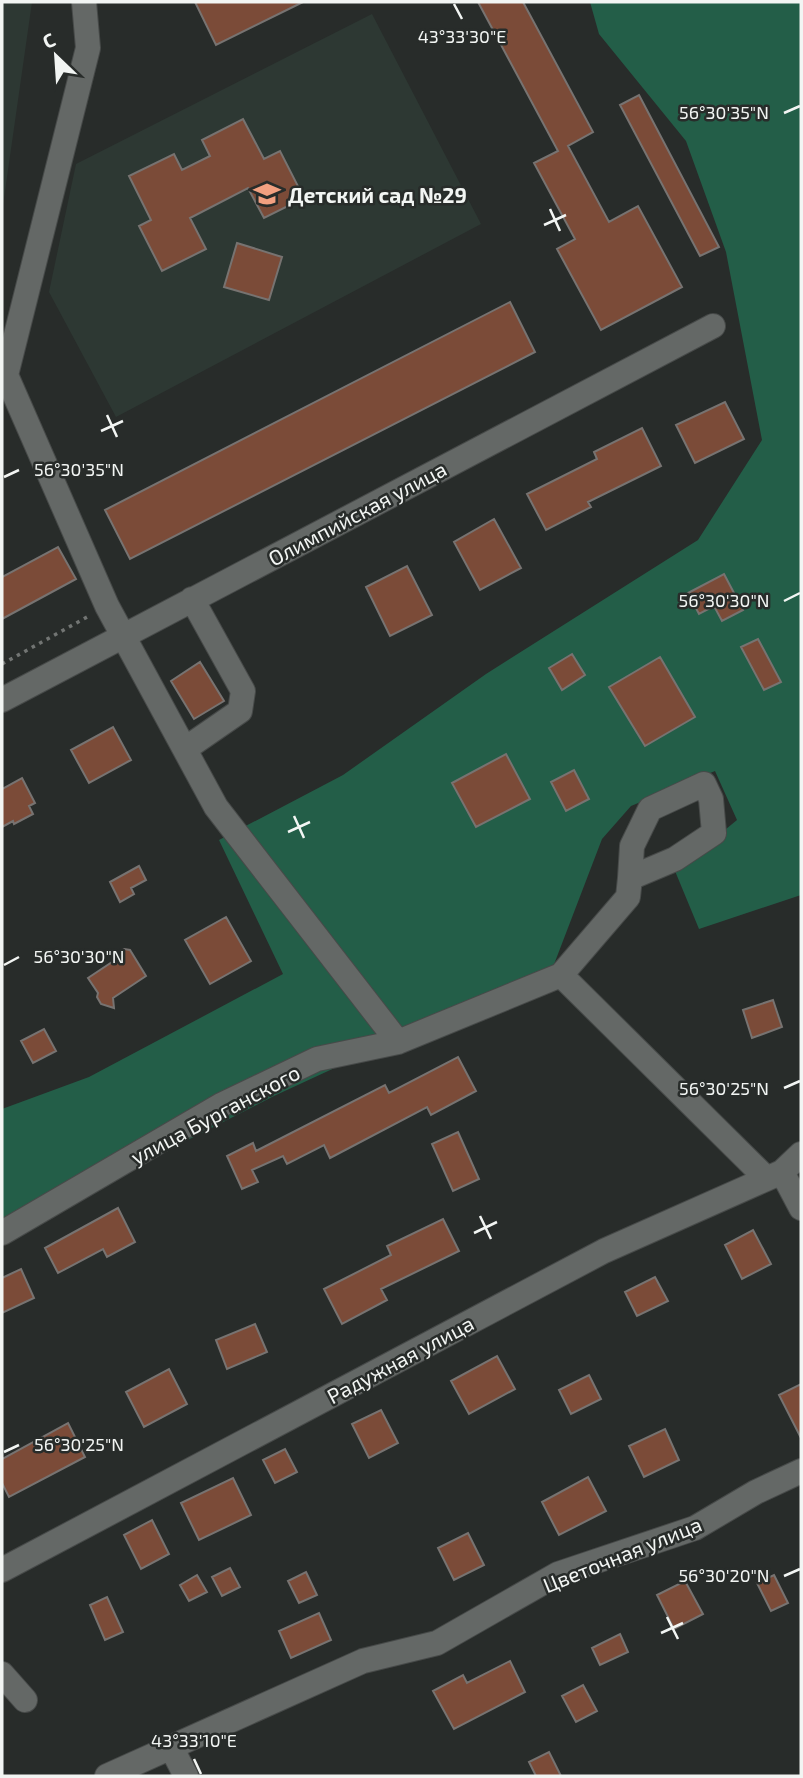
<svg xmlns="http://www.w3.org/2000/svg" width="803" height="1778" font-family="'Exo 2',sans-serif">
	<rect width="100%" height="100%" fill="#282c2a"/>
	<path fill="#2d3833" d="M 2,2 L 32,2 L 2,212 Z
		M 372,14 L 481,224 L 116,417 L 49,292 L 76,164 Z"/>
	<path fill="#235e48" d="M 590,2 L 801,2 L 801,895 L 699,929 L 675,871 L 737,820 L 715,771 L 631,806 L 602,839 L 553,967 L 274,1096 L 137,1166 L 2,1220 L 2,1109 L 89,1077 L 283,974 L 219,840 L 343,775 L 486,674 L 698,540 L 762,440 L 726,252 L 686,141 L 599,34 Z"/>
	<path fill="#7b4b38" stroke="#777371" stroke-width="2" d="M 195,2 L 303,2 L 216,45 Z
		M 478,2 L 523,2 L 593,132 L 568,146 L 609,222 L 638,206 L 682,287 L 601,330 L 557,249 L 575,239 L 534,163 L 558,151 Z
		M 639,95 L 719,247 L 700,256 L 620,105 Z
		M 243,119 L 264,159 L 280,151 L 304,198 L 264,218 L 248,188 L 190,218 L 206,249 L 162,271 L 139,226 L 151,220 L 129,176 L 174,154 L 182,170 L 210,156 L 202,140 Z
		M 237,243 L 282,257 L 269,300 L 224,287 Z
		M 510,302 L 535,352 L 130,559 L 105,510 Z
		M 725,402 L 744,439 L 695,463 L 676,425 Z
		M 642,428 L 661,466 L 588,502 L 591,507 L 546,530 L 527,494 L 597,459 L 594,452 Z
		M 494,519 L 521,568 L 480,590 L 454,542 Z
		M 58,547 L 76,579 L 2,619 L 2,577 Z
		M 407,566 L 432,615 L 390,636 L 366,587 Z
		M 724,574 L 743,610 L 722,621 L 714,606 L 699,614 L 688,593 Z
		M 758,639 L 781,682 L 764,690 L 741,647 Z
		M 572,654 L 585,675 L 562,690 L 549,668 Z
		M 660,657 L 695,717 L 645,746 L 609,687 Z
		M 200,662 L 224,701 L 194,719 L 171,681 Z
		M 113,727 L 131,760 L 89,783 L 71,750 Z
		M 506,754 L 530,799 L 476,827 L 452,783 Z
		M 574,770 L 589,799 L 566,811 L 551,782 Z
		M 22,778 L 35,803 L 29,806 L 33,814 L 14,824 L 13,821 L 2,827 L 2,789 Z
		M 139,866 L 146,880 L 131,888 L 134,894 L 120,902 L 110,882 Z
		M 226,917 L 251,961 L 210,984 L 185,940 Z
		M 124,949 L 130,950 L 146,976 L 113,998 L 114,1008 L 101,1004 L 97,997 L 98,993 L 88,978 L 115,960 L 115,955 Z
		M 773,1000 L 782,1027 L 752,1038 L 743,1010 Z
		M 44,1029 L 56,1051 L 33,1063 L 21,1041 Z
		M 458,1057 L 476,1091 L 431,1115 L 427,1107 L 330,1158 L 324,1145 L 287,1164 L 283,1156 L 252,1170 L 258,1182 L 242,1189 L 227,1156 L 253,1143 L 256,1151 L 385,1085 L 389,1093 Z
		M 458,1132 L 479,1179 L 453,1191 L 432,1144 Z
		M 118,1208 L 135,1242 L 107,1257 L 103,1249 L 58,1273 L 45,1248 Z
		M 443,1219 L 459,1251 L 381,1289 L 387,1300 L 342,1324 L 324,1289 L 391,1255 L 387,1246 Z
		M 753,1230 L 771,1264 L 742,1279 L 725,1245 Z
		M 21,1269 L 34,1298 L 2,1313 L 2,1278 Z
		M 655,1277 L 668,1301 L 637,1316 L 625,1292 Z
		M 255,1324 L 267,1352 L 227,1369 L 216,1340 Z
		M 497,1356 L 515,1389 L 469,1414 L 451,1381 Z
		M 169,1369 L 187,1404 L 144,1427 L 126,1392 Z
		M 589,1375 L 601,1399 L 571,1414 L 559,1390 Z
		M 801,1384 L 801,1438 L 779,1395 Z
		M 381,1410 L 398,1443 L 369,1458 L 352,1424 Z
		M 68,1423 L 85,1457 L 9,1497 L 2,1483 L 2,1459 Z
		M 665,1429 L 679,1460 L 644,1477 L 629,1446 Z
		M 285,1449 L 297,1472 L 275,1483 L 263,1460 Z
		M 588,1477 L 606,1511 L 559,1535 L 542,1502 Z
		M 233,1478 L 251,1515 L 199,1540 L 181,1503 Z
		M 152,1520 L 169,1554 L 141,1569 L 124,1535 Z
		M 468,1533 L 484,1565 L 454,1580 L 438,1548 Z
		M 230,1568 L 240,1587 L 222,1596 L 212,1577 Z
		M 306,1572 L 317,1595 L 299,1603 L 288,1581 Z
		M 197,1575 L 207,1592 L 189,1601 L 180,1585 Z
		M 774,1575 L 788,1603 L 771,1611 L 757,1583 Z
		M 685,1581 L 703,1614 L 674,1629 L 657,1595 Z
		M 107,1597 L 123,1632 L 105,1640 L 90,1605 Z
		M 319,1613 L 331,1640 L 291,1658 L 279,1631 Z
		M 620,1634 L 628,1652 L 600,1665 L 592,1648 Z
		M 510,1661 L 525,1692 L 454,1729 L 433,1691 L 463,1675 L 467,1683 Z
		M 583,1685 L 597,1711 L 576,1722 L 562,1696 Z
		M 549,1752 L 561,1776 L 536,1776 L 529,1762 Z"/>
	<g fill="none" stroke-linecap="round" stroke-linejoin="round">
		<defs>
			<path id="minor" d="M 84,2 L 88,48 L 6,375 L 107,606 L 216,807 L 398,1042
				M 2,700 L 713,326
				M 185,749 L 240,711 L 243,691 L 192,599
				M 561,975 L 766,1178
				M 782,1172 L 801,1208
				M 2,1233 L 221,1105 L 317,1059 L 398,1042 L 561,975 L 628,897 L 630,878 L 675,859 L 714,833 L 711,799 L 704,784 L 650,809 L 632,846 L 630,878
				M 2,1570 L 604,1251 L 782,1172 L 801,1154
				M 2,1674 L 25,1700
				M 171,1747 L 186,1776
				M 107,1776 L 363,1661 L 437,1643 L 558,1574 L 695,1528 L 756,1492 L 801,1471"/>
		</defs>
		<use href="#minor" stroke="#474a49" stroke-width="26"/>
		<path stroke="#727573" stroke-width="3.5" stroke-dasharray="3.5 5" stroke-linecap="butt" d="M 2,664 L 89,616"/>
		<use href="#minor" stroke="#646866" stroke-width="24"/>
	</g>
	<path fill="none" stroke="#f2f5f3" stroke-width="2.5" d="M 454,4 L 462,19M 784,113 L 800,106M 550,209 L 560,231M 544,225 L 566,215M 107,415 L 117,437M 101,431 L 123,421M 4,477 L 19,470M 784,601 L 800,593M 294,816 L 304,838M 288,832 L 310,822M 4,965 L 19,957M 784,1088 L 800,1081M 480,1216 L 491,1239M 474,1233 L 497,1222M 4,1452 L 19,1445M 784,1576 L 800,1569M 667,1617 L 678,1639M 661,1633 L 683,1623M 194,1759 L 201,1774"/>
	<defs>
		<symbol id="school-bare" viewBox="-9 -9 18 18"><path d="M0-5L7-2L0 1L-7-2ZM-4 1L0 2.5L4 1V4Q0 6-4 4Z" fill="#f2a080" stroke="#282c2a" stroke-width="2.5" paint-order="stroke"/></symbol>
	</defs>
	<g fill-rule="evenodd">
		<use href="#school-bare" x="248" y="175" width="38" height="38"/>
	</g>
	<g text-anchor="middle" dominant-baseline="central" stroke-width="5" stroke-linejoin="round" paint-order="stroke">
		<g font-size="21" font-weight="bold" fill="#f2f5f3" stroke="#282c2a" text-anchor="start">
			<text x="288" y="194">Детский сад №29</text>
		</g>
		<g font-size="21" fill="#f2f5f3" stroke="#282c2a">
			<text transform="translate(357 513) rotate(-28)">Олимпийская улица</text>
			<text transform="translate(215 1114) rotate(-28)">улица Бурганского</text>
			<text transform="translate(400 1359) rotate(-28)">Радужная улица</text>
			<text transform="translate(622 1554) rotate(-22)">Цветочная улица</text>
		</g>
	</g>
	<g font-size="18" text-anchor="middle" fill="#f2f5f3" stroke="#282c2a" stroke-width="5" stroke-linejoin="round" paint-order="stroke">
		<text x="462" y="43">43°33'30"E</text>
		<text x="724" y="119">56°30'35"N</text>
		<text x="79" y="476">56°30'35"N</text>
		<text x="724" y="607">56°30'30"N</text>
		<text x="79" y="963">56°30'30"N</text>
		<text x="724" y="1095">56°30'25"N</text>
		<text x="79" y="1451">56°30'25"N</text>
		<text x="724" y="1582">56°30'20"N</text>
		<text x="194" y="1747">43°33'10"E</text>
	</g>
	<rect width="803" height="1778" fill="none" stroke="#f2f5f3" stroke-width="7"/>
	<g transform="translate(56 56) rotate(335)" stroke="#282c2a" stroke-width="5" paint-order="stroke">
	<path d="M0-5L12 26L0 18L-12 26Z" fill="#f2f5f3"/>
	<text y="-10" font-size="19" font-weight="bold" text-anchor="middle" fill="#f2f5f3">С</text>
	</g>
</svg>
